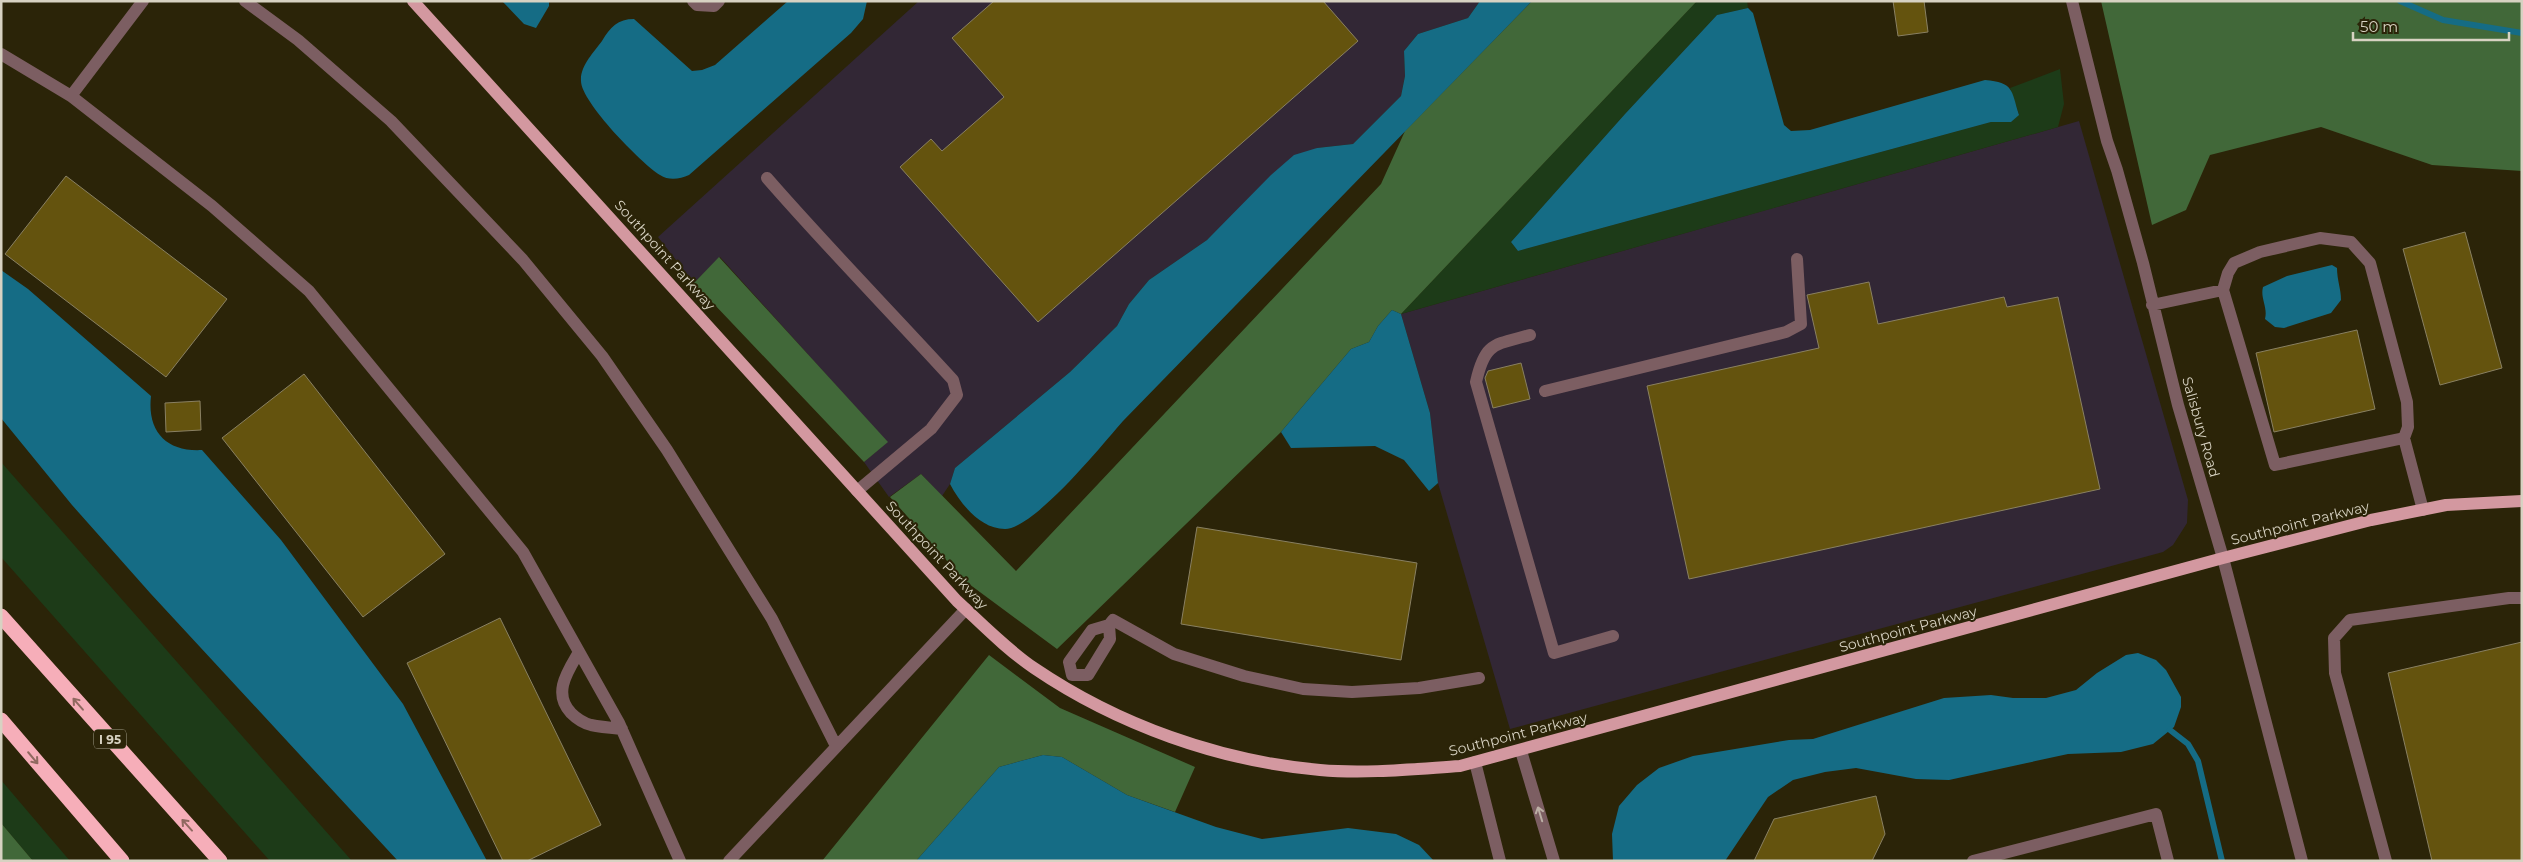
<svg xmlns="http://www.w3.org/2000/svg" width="2523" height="862" font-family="Montserrat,sans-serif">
	<rect width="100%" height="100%" fill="#2b2408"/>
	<path fill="#322735" d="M 919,1 L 1480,1 L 1468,18 L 1418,34 L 1404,51 L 1405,76 L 1401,96 L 1353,144 L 1317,148 L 1231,217 L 1207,240 L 1149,280 L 1129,304 L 1117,326 L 1070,372 L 955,468 L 950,484 L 942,496 L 921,474 L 889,497 L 864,462 L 887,442 L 720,257 L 694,283 L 658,237 Z
		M 2079,121 L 2188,500 L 2187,523 L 2173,545 L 2163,552 L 1510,729 L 1438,483 L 1430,413 L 1401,314 Z"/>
	<path fill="#1d3b18" d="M 1697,1 L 1747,1 L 1748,8 L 1717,15 L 1625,114 L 1511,242 L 1518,251 L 1991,122 L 2011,122 L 2019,114 L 2010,88 L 2060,69 L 2064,104 L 2058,127 L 1401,314 Z
		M 1,462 L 352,861 L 270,861 L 1,557 Z
		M 1,780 L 70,861 L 33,861 L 1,823 Z"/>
	<path fill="#416839" d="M 1532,1 L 1697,1 L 1401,314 L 1392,310 L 1378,326 L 1369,342 L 1351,349 L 1281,432 L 1057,649 L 965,581 L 890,497 L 921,474 L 1016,571 L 1381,184 L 1405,131 Z
		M 2101,1 L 2522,1 L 2522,171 L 2432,165 L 2321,127 L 2210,155 L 2186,210 L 2152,225 Z
		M 719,257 L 888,442 L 864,462 L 694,283 Z
		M 989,655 L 1060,708 L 1195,767 L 1175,812 L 1127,795 L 1062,757 L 1043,755 L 999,767 L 916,861 L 822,861 Z
		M 1,823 L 33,861 L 1,861 Z"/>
	<path fill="#156c85" d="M 502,1 L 549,1 L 549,6 L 536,28 L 524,24 Z
		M 788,1 L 867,1 L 863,19 L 851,33 L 689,175 C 680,179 669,181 660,175 C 641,163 581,102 581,81 C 580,66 594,52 602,41 C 610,27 618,19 634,19 L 692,71 L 702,70 L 715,65 Z
		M 1480,1 L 1532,1 L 1123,421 C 1102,445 1035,528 1005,529 C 980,529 960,503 950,484 L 955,468 L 1070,372 L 1117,326 L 1129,304 L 1149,280 L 1207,240 L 1271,175 L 1294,155 L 1317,148 L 1353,144 L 1401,96 L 1405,76 L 1404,51 L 1418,34 L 1468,18 Z
		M 1748,8 L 1753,13 L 1784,125 L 1791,131 L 1810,130 L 1985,80 C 2014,83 2011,89 2019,115 L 2011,122 L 1991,122 L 1518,251 L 1511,242 L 1625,114 L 1717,15 Z
		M 2332,265 L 2337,268 C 2337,280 2341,289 2341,300 L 2331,313 L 2284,328 L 2275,327 L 2265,319 C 2268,307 2260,298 2263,287 L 2287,276 Z
		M 1,270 L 28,289 L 151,396 C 147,431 166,452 202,450 L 281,540 L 403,704 L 487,861 L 398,861 L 151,594 L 72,505 L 1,418 Z
		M 1392,310 L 1401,314 L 1430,413 L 1438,483 L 1429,491 L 1404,460 L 1375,446 L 1291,448 L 1281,432 L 1351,349 L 1369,342 L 1378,326 Z
		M 2138,653 L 2156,660 L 2166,670 L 2181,697 L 2181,707 L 2174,727 L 2153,744 L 2121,752 L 2068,754 L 1949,780 L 1916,779 L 1856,768 L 1825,772 L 1793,780 L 1768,797 L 1725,861 L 1613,861 L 1612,834 L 1619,806 L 1637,785 L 1659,768 L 1693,756 L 1789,740 L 1813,739 L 1944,698 L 1991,695 L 2013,698 L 2046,698 L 2076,690 L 2097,673 L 2126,655 Z
		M 1043,755 L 1062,757 L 1127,795 L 1216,827 L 1262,839 L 1348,828 L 1396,834 L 1419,845 L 1434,861 L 916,861 L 999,767 Z"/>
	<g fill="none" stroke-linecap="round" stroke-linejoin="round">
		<path stroke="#156c85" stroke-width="6" d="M 2400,1 L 2443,20 L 2522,33
			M 2170,730 L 2188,744 L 2198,761 L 2222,861"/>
	</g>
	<path fill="#64530e" stroke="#898062" d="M 994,1 L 1323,1 L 1358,41 L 1038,322 L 900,167 L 931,139 L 942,151 L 1004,97 L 952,38 Z
		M 1893,1 L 1924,1 L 1928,32 L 1898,36 Z
		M 66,176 L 227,299 L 166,377 L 5,254 Z
		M 2465,232 L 2502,368 L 2440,385 L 2403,249 Z
		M 1869,282 L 1878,324 L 2004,297 L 2007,307 L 2058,297 L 2100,489 L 1689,579 L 1647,386 L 1819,348 L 1807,295 Z
		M 2357,330 L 2375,409 L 2274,432 L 2256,353 Z
		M 1521,363 L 1530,399 L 1493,408 L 1485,378 L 1488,371 Z
		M 304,374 L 445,554 L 363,617 L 222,438 Z
		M 200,401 L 201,430 L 166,432 L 165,403 Z
		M 1197,527 L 1417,563 L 1401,660 L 1181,624 Z
		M 500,618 L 601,825 L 527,861 L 503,861 L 407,663 Z
		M 2522,642 L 2522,861 L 2432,861 L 2388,673 Z
		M 1876,796 L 1885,834 L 1872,861 L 1754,861 L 1774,819 Z"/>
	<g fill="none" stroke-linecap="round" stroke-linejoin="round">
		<path stroke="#7c5e62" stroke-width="12" d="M 245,1 L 298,40 L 391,121 L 523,260 L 602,356 L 667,450 L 772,619 L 836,746
			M 693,1 L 697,5 L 714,6 L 719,1
			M 2072,1 L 2107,141 L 2117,170 L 2143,263 L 2178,405 L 2223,558 L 2302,861
			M 1,54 L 71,96 L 212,206 L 309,291 L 523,552 L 619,723 L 680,861
			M 71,96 L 143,1
			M 767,178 C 827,247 891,312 953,380 L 957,395 L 931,429 L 857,491
			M 2223,290 L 2228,273 L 2234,263 L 2260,252 L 2320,238 L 2351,242 L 2370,263 L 2407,402 L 2408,427 L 2404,438
			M 2152,305 L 2223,290 L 2275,465 L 2404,438 L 2423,510
			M 1530,335 C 1494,345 1485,342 1476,382 L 1554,653 L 1613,636
			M 1545,391 L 1786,332 L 1801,324 L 1797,259
			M 1109,625 L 1113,620 L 1174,654 L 1244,676 L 1303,689 L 1352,692 L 1419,688 L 1479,678
			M 1109,625 L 1110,639 L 1088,675 L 1072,675 L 1069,662 L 1092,630 Z
			M 579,652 C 568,671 552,693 571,713 C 576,718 583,723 591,725 C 601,727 612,728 622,729
			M 1521,751 L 1554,861
			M 1475,762 L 1500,861
			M 729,861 L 966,609
			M 1973,861 L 2156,814 L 2168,861
			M 2386,861 L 2335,673 L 2334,638 L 2350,620 L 2509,598 L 2522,598"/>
		<path stroke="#d398a0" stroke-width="12" d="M 413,1 L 957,601 C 982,624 1006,649 1034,668 C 1118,725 1219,761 1320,770 C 1366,774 1414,769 1460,766 L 2223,558 L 2371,520 L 2446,505 L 2522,501"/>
		<path stroke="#f6aeb9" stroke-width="15" d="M 1,616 L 220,861
			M 1,720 L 122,861"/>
	</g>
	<defs><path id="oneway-shaft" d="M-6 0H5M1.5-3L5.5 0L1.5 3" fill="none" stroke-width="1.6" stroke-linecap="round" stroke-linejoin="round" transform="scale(1.25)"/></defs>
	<g stroke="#906960">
		<use href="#oneway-shaft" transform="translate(78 704) rotate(-131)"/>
		<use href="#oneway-shaft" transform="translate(33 758) rotate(50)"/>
		<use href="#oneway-shaft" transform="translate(187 825) rotate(-132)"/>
	</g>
	<use stroke="#bcafa5" href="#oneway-shaft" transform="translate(1540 814) rotate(-107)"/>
	<g text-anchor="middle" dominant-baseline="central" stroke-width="4" stroke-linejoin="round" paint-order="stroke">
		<rect fill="#2b2408" stroke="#a39e8a" stroke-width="1" x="94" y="729.5" width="32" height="19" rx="4"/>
		<g font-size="12" font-weight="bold" fill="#d7d2c2">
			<text x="110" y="739">I 95</text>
		</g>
		<g font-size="14" fill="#d7d2c2" stroke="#2b2408">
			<text transform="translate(665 255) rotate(48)">Southpoint Parkway</text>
			<text transform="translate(2201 427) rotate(74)">Salisbury Road</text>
			<text transform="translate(2300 523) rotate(-14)">Southpoint Parkway</text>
			<text transform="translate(937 555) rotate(47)">Southpoint Parkway</text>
			<text transform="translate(1908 629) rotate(-15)">Southpoint Parkway</text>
			<text transform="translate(1518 734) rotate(-14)">Southpoint Parkway</text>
		</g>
	</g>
	<rect width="2523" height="862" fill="none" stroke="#d7d2c2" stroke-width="5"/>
	<path d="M2353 32v8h156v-8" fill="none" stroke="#d7d2c2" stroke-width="2.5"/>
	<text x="2360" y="32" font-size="15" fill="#d7d2c2" stroke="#2b2408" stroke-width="4" paint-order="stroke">50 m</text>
</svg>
